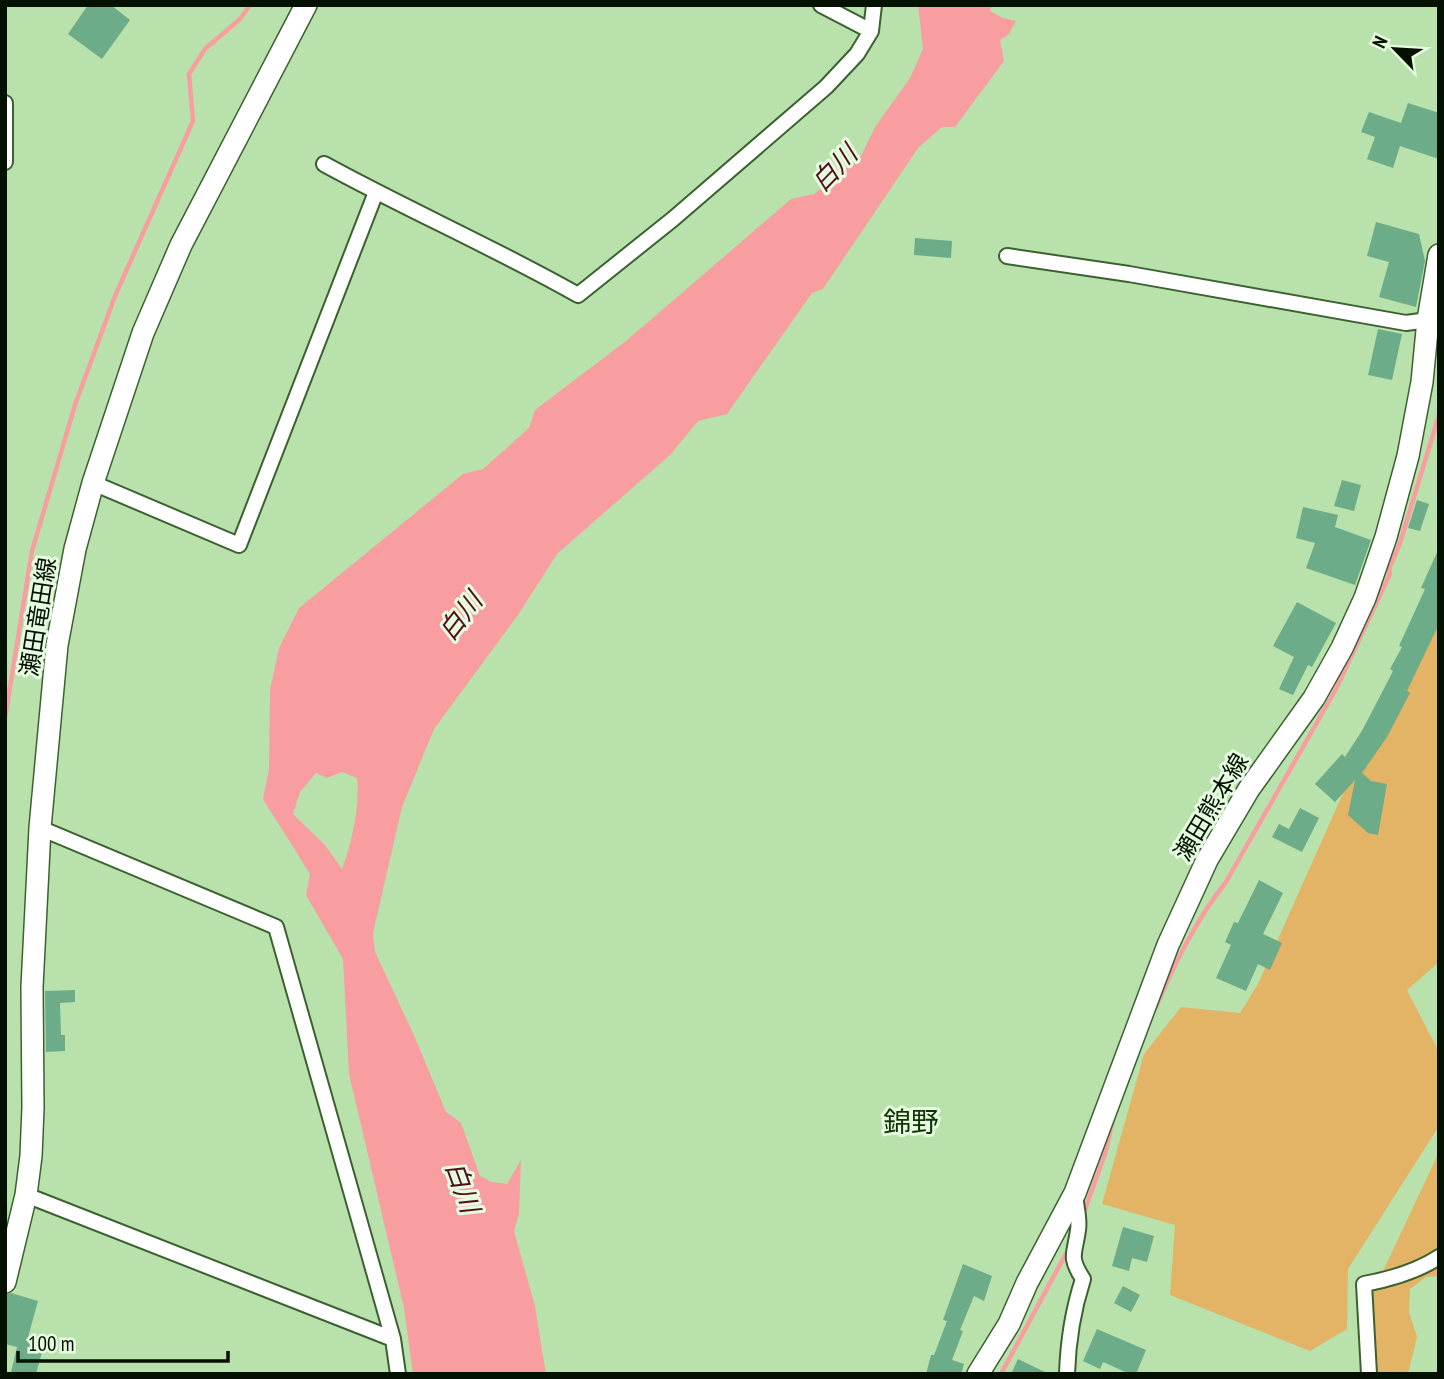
<svg xmlns="http://www.w3.org/2000/svg" width="1444" height="1379" font-family="'PT Sans Narrow','Noto Sans JP',sans-serif">
	<rect width="100%" height="100%" fill="#b8e1ab"/>
	<path fill="#e3b465" d="M 1439,578 L 1439,962 L 1407,990 L 1439,1052 L 1439,1126 L 1348,1269 L 1347,1329 L 1310,1351 L 1170,1295 L 1175,1225 L 1102,1204 L 1144,1054 L 1181,1007 L 1240,1013 L 1258,984 Z
		M 1439,1152 L 1439,1276 L 1426,1277 L 1410,1289 L 1409,1312 L 1417,1337 L 1408,1374 L 1372,1374 L 1361,1318 Z"/>
	<path fill="#f99ea0" fill-rule="evenodd" d="M 918,5 L 992,5 L 990,11 L 1003,18 L 1016,21 L 1009,34 L 1000,40 L 1004,61 L 955,127 L 942,127 L 918,148 L 823,289 L 812,293 L 727,414 L 698,421 L 670,455 L 557,554 L 518,615 L 434,729 L 402,807 L 373,933 L 375,952 L 413,1033 L 446,1112 L 461,1123 L 480,1176 L 492,1182 L 507,1184 L 521,1160 L 519,1214 L 514,1231 L 535,1306 L 546,1374 L 413,1374 L 404,1308 L 349,1074 L 343,959 L 306,895 L 310,874 L 263,799 L 269,769 L 270,690 L 279,648 L 299,608 L 463,474 L 483,469 L 529,428 L 535,410 L 626,341 L 791,199 L 814,194 L 861,156 L 875,127 L 910,78 L 923,49 ZM 342,772 L 357,778 C 360,808 352,841 342,869 L 325,845 L 293,814 L 300,792 L 316,773 L 327,778 Z"/>
	<g fill="none" stroke-linecap="round" stroke-linejoin="round">
		<path stroke="#f99ea0" stroke-width="4.5" d="M 5,718 L 32,551 L 75,405 L 115,296 L 193,121 L 189,74 L 205,49 L 240,19 L 250,5
			M 1156,1007 C 1175,963 1196,920 1226,882 L 1336,689 L 1390,574 L 1389,569 L 1400,543 L 1439,415
			M 5,1206 L 5,1214
			M 1083,1215 L 1105,1154 L 1113,1120
			M 1001,1374 L 1069,1248"/>
	</g>
	<path fill="#6cac88" d="M 88,5 L 111,5 L 130,20 L 102,59 L 68,34 Z
		M 1408,103 L 1439,113 L 1439,159 L 1400,146 L 1393,168 L 1367,159 L 1375,137 L 1361,132 L 1369,112 L 1401,123 Z
		M 1376,222 L 1419,234 L 1425,261 L 1416,307 L 1379,297 L 1389,262 L 1367,256 Z
		M 915,238 L 952,241 L 951,258 L 914,255 Z
		M 1378,329 L 1402,334 L 1392,380 L 1368,375 Z
		M 1342,480 L 1361,485 L 1354,511 L 1334,506 Z
		M 1417,500 L 1429,504 L 1420,531 L 1408,528 Z
		M 1303,507 L 1338,515 L 1335,527 L 1371,540 L 1355,585 L 1306,568 L 1315,543 L 1296,538 Z
		M 1439,548 L 1439,624 L 1407,691 L 1410,693 L 1387,737 L 1362,773 L 1371,781 L 1387,784 L 1378,835 L 1368,833 L 1348,815 L 1355,780 L 1335,802 L 1315,784 L 1342,754 L 1345,757 L 1363,729 L 1393,671 L 1390,669 L 1402,647 L 1399,646 L 1425,589 L 1421,588 Z
		M 1297,602 L 1336,623 L 1312,667 L 1308,665 L 1293,695 L 1279,689 L 1294,657 L 1273,646 Z
		M 1300,808 L 1319,818 L 1302,852 L 1272,837 L 1279,824 L 1289,829 Z
		M 1259,880 L 1283,893 L 1263,934 L 1282,943 L 1270,970 L 1258,964 L 1246,991 L 1216,978 L 1231,945 L 1225,942 L 1234,922 L 1238,923 Z
		M 75,990 L 75,1002 L 60,1003 L 61,1035 L 65,1035 L 65,1051 L 46,1052 L 45,991 Z
		M 1123,1227 L 1154,1236 L 1147,1262 L 1132,1258 L 1129,1271 L 1112,1266 Z
		M 963,1264 L 992,1276 L 984,1301 L 974,1296 L 960,1330 L 963,1331 L 952,1360 L 964,1364 L 961,1374 L 926,1374 L 931,1355 L 934,1355 L 947,1321 L 943,1320 Z
		M 1123,1286 L 1140,1295 L 1131,1312 L 1114,1303 Z
		M 11,1293 L 38,1301 L 27,1341 L 44,1345 L 36,1374 L 11,1372 L 17,1347 L 5,1344 L 5,1295 Z
		M 1097,1329 L 1146,1350 L 1136,1374 L 1130,1374 L 1103,1362 L 1100,1369 L 1083,1361 Z
		M 1018,1359 L 1049,1374 L 1011,1374 Z"/>
	<g fill="none" stroke-linecap="round" stroke-linejoin="round">
		<defs>
			<path id="street" d="M 821,5 L 871,31
				M 5,103 L 5,162
				M 324,164 C 408,210 495,248 578,295 L 673,219 L 826,87 L 857,54 L 871,31 L 874,5
				M 1007,256 L 1129,274 L 1406,323 L 1428,320
				M 93,483 L 239,545 L 376,192
				M 40,828 L 276,927 L 393,1339 L 398,1374
				M 26,1195 L 393,1339
				M 1067,1374 C 1068,1341 1073,1310 1083,1279 C 1068,1256 1075,1254 1078,1230 C 1080,1219 1076,1206 1075,1195
				M 1369,1374 L 1364,1284 C 1391,1279 1416,1272 1439,1257"/>
			<path id="secondary" d="M 5,1282 L 26,1195 L 31,1156 L 33,1108 L 32,987 L 40,828 L 57,645 L 75,549 L 93,483 L 143,333 L 181,245 L 306,5
				M 978,1374 L 1009,1324 L 1027,1283 L 1075,1193 L 1168,945 L 1207,860 L 1249,789 L 1314,698 L 1342,648 L 1365,598 L 1386,537 L 1408,456 L 1422,382 L 1428,320 L 1439,255"/>
		</defs>
		<use href="#street" stroke="#3c6131" stroke-width="18"/>
		<use href="#secondary" stroke="#3c6131" stroke-width="24"/>
		<use href="#street" stroke="#fff" stroke-width="14"/>
		<use href="#secondary" stroke="#fff" stroke-width="21"/>
	</g>
	<g text-anchor="middle" dominant-baseline="central" stroke-width="6" stroke-linejoin="round" paint-order="stroke">
		<g font-size="24" fill="#041101" stroke="#e6fbe0">
			<text transform="translate(38 617) rotate(-81)">瀬田竜田線</text>
			<text transform="translate(1211 807) rotate(-59)">瀬田熊本線</text>
		</g>
		<g font-size="26" font-style="italic" fill="#520e18" stroke="#e6fbe0">
			<text transform="translate(834 168) rotate(-46)">白川</text>
			<text transform="translate(460 616) rotate(-52)">白川</text>
			<text transform="translate(463 1187) rotate(70)">白川</text>
		</g>
		<g font-size="28" fill="#113403" stroke="#e6fbe0">
			<text x="911" y="1121">錦野</text>
		</g>
	</g>
	<rect width="1444" height="1379" fill="none" stroke="#041101" stroke-width="14"/>
	<g transform="translate(1395 49) rotate(295)" stroke="#e6fbe0" stroke-width="5" paint-order="stroke">
	<path d="M0-5L12 26L0 18L-12 26Z" fill="#041101"/>
	<text y="-10" font-size="19" font-weight="bold" text-anchor="middle" fill="#041101">N</text>
	</g>
	<path d="M18 1351v10h210v-10" fill="none" stroke="#041101" stroke-width="3.5"/>
	<text x="28" y="1351" font-size="21" fill="#041101" stroke="#e6fbe0" stroke-width="5" paint-order="stroke">100 m</text>
</svg>
